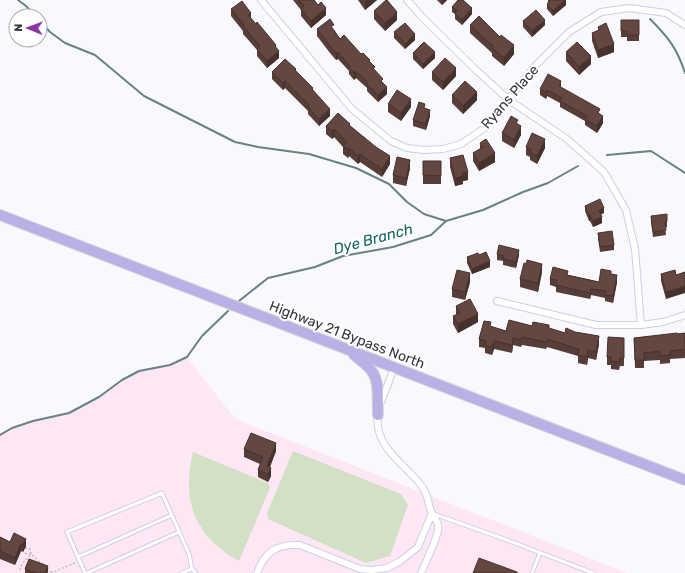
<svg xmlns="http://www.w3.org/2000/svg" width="685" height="573" font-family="Rubik,sans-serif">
	<rect width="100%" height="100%" fill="#f9f8fd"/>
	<path fill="#fee7f5" d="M 187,357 L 235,419 L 627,573 L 0,573 L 0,435 L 12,428 L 33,421 L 69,413 L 99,397 L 122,380 L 139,371 L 170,365 Z"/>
	<path fill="#d2e1c5" d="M 293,451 L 401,494 L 408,505 L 390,556 L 366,563 L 268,519 L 267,513 Z
		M 193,452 L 268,483 L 270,488 L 239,561 C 195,537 181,501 193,452 Z"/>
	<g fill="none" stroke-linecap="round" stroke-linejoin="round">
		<path stroke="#688285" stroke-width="2" d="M 18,0 L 26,6 L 35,16
			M 650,19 C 668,37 677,48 685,73
			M 40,21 L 50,32 L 65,43 L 95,55 L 144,96 L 235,142 L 258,147 L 309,154 L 356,168 L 389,184 L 407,202 L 424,214 L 446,221
			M 607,155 L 651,151 L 685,173
			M 239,301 L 268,278 L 315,267 L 343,256 L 393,247 L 431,235 L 446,221 L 483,210 L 523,192 L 548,183 L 578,166
			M 0,435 L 12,428 L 33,421 L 69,413 L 99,397 L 122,380 L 139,371 L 170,365 L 187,357 L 202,336 L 228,311"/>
		<defs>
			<path id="lane" d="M 434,514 L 507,540 L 593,573
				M 78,557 L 172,515
				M 85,573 L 67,532 L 162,493 L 189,554 L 192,569
				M 87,573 L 179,532
				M 182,573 L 192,569 L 196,573
				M 532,573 L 540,553"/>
			<path id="street" d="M 261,0 L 352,109 L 391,141 L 407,148 L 424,150 L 443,149 L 461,144 L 486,127 L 535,66 L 569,32 L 601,12 L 629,8 L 666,13 L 685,25
				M 407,0 L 422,17 L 477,71 L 509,100 L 567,139 L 604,172 L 626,210 L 635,249 L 641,325
				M 497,301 L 596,325 L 641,325 L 663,322 L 685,315
				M 381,402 L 394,368
				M 378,413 C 373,449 406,463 423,488 C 429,497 428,506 432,514 C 436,520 439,523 438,530 C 436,542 426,561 421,573
				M 257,573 C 265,551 277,544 300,545 L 360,569 L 372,570 L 387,568 L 399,562 L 418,547 L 432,513"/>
			<path id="primary" d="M 0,215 L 685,480
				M 354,355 C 360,360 369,366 373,373 C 380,384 377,402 378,415"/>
		</defs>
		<use href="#lane" stroke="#cfcde5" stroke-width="5"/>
		<use href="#street" stroke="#cfcde5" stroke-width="8"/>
		<use href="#primary" stroke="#d7d6d8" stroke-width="12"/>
		<path stroke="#bdbcc2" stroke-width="1.5" stroke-dasharray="2 2" stroke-linecap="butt" d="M 25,548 L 30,549 L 31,554 L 42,564
			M 47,568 L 51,572
			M 20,570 L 22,564 L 31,554 L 24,553
			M 51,573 L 75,563"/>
		<use href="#lane" stroke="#fff" stroke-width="3"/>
		<use href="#street" stroke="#fff" stroke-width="6"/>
		<use href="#primary" stroke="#bbb0e5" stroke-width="10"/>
	</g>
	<path fill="#563d37" d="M 293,0 L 314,0 L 326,15 L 311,28 L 301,16 L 301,10 Z
		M 358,0 L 377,0 L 365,10 Z
		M 437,0 L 447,0 L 442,5 Z
		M 548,0 L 566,0 L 566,5 L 553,16 L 547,9 L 547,4 L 548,2 Z
		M 452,7 L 472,14 L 462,25 L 455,19 L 455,14 L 452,12 Z
		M 231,9 L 251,18 L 276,48 L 279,58 L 267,68 L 257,56 L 257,50 L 243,34 L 243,31 L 231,16 Z
		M 374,11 L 397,20 L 385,31 L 374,19 Z
		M 621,20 L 639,20 L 639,41 L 627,41 L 627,37 L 621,37 Z
		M 523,21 L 545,25 L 532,37 L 523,27 Z
		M 470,25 L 514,54 L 504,66 L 492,56 L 492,53 L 470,33 Z
		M 598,27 L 614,52 L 598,58 L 592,41 L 592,33 L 598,31 Z
		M 317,29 L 334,30 L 340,39 L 361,54 L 370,63 L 383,83 L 387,94 L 378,102 L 367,91 L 367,88 L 356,78 L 354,80 L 349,74 L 349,71 L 338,59 L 336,60 L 330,53 L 317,36 Z
		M 394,32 L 415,40 L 405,49 L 394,38 Z
		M 566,52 L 591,64 L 579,75 L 566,61 Z
		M 413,53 L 435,58 L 423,69 L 413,59 Z
		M 296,71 L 313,91 L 330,116 L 319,126 L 308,114 L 308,111 L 285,88 L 283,90 L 272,79 L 272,72 Z
		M 432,72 L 456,76 L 443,90 L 432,80 Z
		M 561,88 L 600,114 L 603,123 L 597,133 L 585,125 L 585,121 L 560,107 L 560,103 L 547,96 L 546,99 L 540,95 L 540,89 Z
		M 452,95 L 477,100 L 463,114 L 452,103 Z
		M 388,104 L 411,107 L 401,121 L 388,112 Z
		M 425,109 L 430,116 L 426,130 L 413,126 L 413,120 Z
		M 518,124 L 521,135 L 514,148 L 502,141 L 502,133 Z
		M 326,126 L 350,126 L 390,164 L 382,177 L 360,162 L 358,164 L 349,156 L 348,158 L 343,154 L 343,147 L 334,137 L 332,139 L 326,134 Z
		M 480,143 L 495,162 L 479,171 L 473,161 L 473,153 L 480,149 Z
		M 526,147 L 545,148 L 537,164 L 530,160 L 530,157 L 526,155 Z
		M 450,158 L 468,180 L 463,181 L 463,184 L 455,186 L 450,167 Z
		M 423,161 L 441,161 L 441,184 L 423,184 Z
		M 410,168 L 406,186 L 393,183 L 393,175 Z
		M 585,206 L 604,213 L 601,214 L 602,223 L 593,227 L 590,221 L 589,221 L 585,211 Z
		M 651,216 L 667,221 L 667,227 L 665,227 L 666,235 L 653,237 L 651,222 Z
		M 598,233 L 614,245 L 614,250 L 600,252 L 598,238 Z
		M 497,254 L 519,255 L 516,268 L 503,265 L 503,261 L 497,260 Z
		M 479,255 L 490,267 L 472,274 L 467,263 L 467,257 Z
		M 542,272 L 538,292 L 520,287 L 520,279 Z
		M 611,274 L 617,282 L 613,303 L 605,301 L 605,298 L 591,295 L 590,299 L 556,292 L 556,287 L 550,285 L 550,279 L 568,275 L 599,282 Z
		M 661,274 L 676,275 L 666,299 L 661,281 Z
		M 470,282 L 465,300 L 452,297 L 452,289 Z
		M 456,306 L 478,322 L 458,333 L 453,324 L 453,316 L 456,315 Z
		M 532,326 L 549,328 L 599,344 L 596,360 L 588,358 L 587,365 L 578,363 L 578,356 L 547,347 L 546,349 L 522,345 L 521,347 L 513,345 L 512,353 L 494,349 L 492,355 L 485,353 L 485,348 L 479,347 L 479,339 L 491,327 L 506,331 Z
		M 685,333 L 685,358 L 670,359 L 670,363 L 660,364 L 660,360 L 644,361 L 644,368 L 635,368 L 634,338 L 677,334 Z
		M 624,346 L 624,366 L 620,366 L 619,370 L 611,369 L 611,365 L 607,365 L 607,357 Z
		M 244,449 L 276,451 L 270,467 L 271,476 L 268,482 L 258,477 L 258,470 L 260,464 L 244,457 Z
		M 14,533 L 26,546 L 23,552 L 21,551 L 15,565 L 0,559 L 0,537 L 10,542 Z
		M 25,569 L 48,572 L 47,573 L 25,573 Z"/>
	<path fill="#46322d" d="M 367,0 L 377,0 L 365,10 L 365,2 Z
		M 442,0 L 447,0 L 442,5 Z
		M 565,0 L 566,0 L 566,5 L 553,16 L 553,11 Z
		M 326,8 L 326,15 L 311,28 L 311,21 Z
		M 472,8 L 472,14 L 462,25 L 462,20 Z
		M 397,12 L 397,20 L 385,31 L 385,23 Z
		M 251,13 L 251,20 L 248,15 Z
		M 545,20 L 545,25 L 532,37 L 532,31 Z
		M 415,34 L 415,40 L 405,49 L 405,44 Z
		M 614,44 L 614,52 L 598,58 L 598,50 Z
		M 514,45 L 514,54 L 504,66 L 504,58 Z
		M 279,51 L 279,58 L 267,68 L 267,61 Z
		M 338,52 L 338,59 L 336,60 L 336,53 Z
		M 435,52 L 435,58 L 423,69 L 423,64 Z
		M 591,56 L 591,64 L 579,75 L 579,67 Z
		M 456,68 L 456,76 L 443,90 L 443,82 Z
		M 356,71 L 356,78 L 354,80 L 354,73 Z
		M 285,81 L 285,88 L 283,90 L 283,83 Z
		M 561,81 L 561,88 L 559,86 Z
		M 387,87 L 387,94 L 378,102 L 378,95 Z
		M 547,90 L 547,96 L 546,99 L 546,92 Z
		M 477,92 L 477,100 L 463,114 L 463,106 Z
		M 411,99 L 411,107 L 401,121 L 401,113 Z
		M 330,109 L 330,116 L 319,126 L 319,119 Z
		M 430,110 L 430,116 L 426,130 L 426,124 Z
		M 603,116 L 603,123 L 597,133 L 597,126 Z
		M 521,126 L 521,135 L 514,148 L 514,140 Z
		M 334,129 L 334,137 L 332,139 L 332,131 Z
		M 545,139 L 545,148 L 537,164 L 537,156 Z
		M 349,148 L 349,156 L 348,158 L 348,149 Z
		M 495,153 L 495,162 L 479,171 L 479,163 Z
		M 360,154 L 360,162 L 358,164 L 358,156 Z
		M 390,156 L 390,164 L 382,177 L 382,169 Z
		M 410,160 L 410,168 L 406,186 L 406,178 Z
		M 468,172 L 468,180 L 463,181 L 463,184 L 455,186 L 455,178 L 462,173 Z
		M 604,208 L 604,213 L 599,215 L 599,210 Z
		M 590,215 L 590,221 L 589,221 L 589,216 Z
		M 602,217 L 602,223 L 593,227 L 593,221 Z
		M 519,250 L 519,255 L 516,268 L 516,262 Z
		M 490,261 L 490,267 L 472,274 L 472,269 Z
		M 542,264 L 542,272 L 538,292 L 538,283 Z
		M 470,273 L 470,282 L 465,300 L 465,292 Z
		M 617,275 L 617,282 L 613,303 L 613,296 Z
		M 685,286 L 685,293 L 666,299 L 666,292 Z
		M 591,289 L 591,295 L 590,299 L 590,293 Z
		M 478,314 L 478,322 L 458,333 L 458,324 Z
		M 599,336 L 599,344 L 596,360 L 596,352 Z
		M 513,338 L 513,345 L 512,353 L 512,345 Z
		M 494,341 L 494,349 L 492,355 L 492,347 Z
		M 588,350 L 588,358 L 587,365 L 587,357 Z
		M 276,443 L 276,451 L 267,474 L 267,466 Z
		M 271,468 L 271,476 L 268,482 L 268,474 Z
		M 26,539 L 26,546 L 23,552 L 23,544 Z
		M 21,544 L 21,551 L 15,565 L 15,558 Z
		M 48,566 L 48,572 L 47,573 L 45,573 Z"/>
	<path fill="#644740" stroke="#46322d" d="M 299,0 L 314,0 L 318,5 L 321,2 L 326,8 L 311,21 L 301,9 L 304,6 Z
		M 386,0 L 387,0 L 397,12 L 385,23 L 374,11 Z
		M 458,0 L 463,0 L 472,8 L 462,20 L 455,14 L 457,11 L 452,7 Z
		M 551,0 L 565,0 L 553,11 L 547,4 Z
		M 242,1 L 251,13 L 248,15 L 256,24 L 257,22 L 276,45 L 275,46 L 279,51 L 267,61 L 257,49 L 260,46 L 243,26 L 244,25 L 231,9 Z
		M 536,10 L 545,20 L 532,31 L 523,21 Z
		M 479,16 L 500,37 L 501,35 L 514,45 L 504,58 L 492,48 L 493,46 L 470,25 Z
		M 330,19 L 334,25 L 331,26 L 340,39 L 344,35 L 361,54 L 363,53 L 370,60 L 369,61 L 375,67 L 373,68 L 383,79 L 381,81 L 387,87 L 378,95 L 367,84 L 368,83 L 356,71 L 354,73 L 349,67 L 350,66 L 338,52 L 336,53 L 330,46 L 317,29 Z
		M 621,20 L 639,20 L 639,35 L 627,35 L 627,31 L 621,31 Z
		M 405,23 L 415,34 L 405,44 L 394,32 Z
		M 606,23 L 614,44 L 598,50 L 592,33 L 599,30 L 598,27 Z
		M 424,42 L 435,52 L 423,64 L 413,53 Z
		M 577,42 L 591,56 L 579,67 L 566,52 Z
		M 445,58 L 456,68 L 443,82 L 432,72 Z
		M 285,59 L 296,69 L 295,70 L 313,88 L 312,89 L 330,109 L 319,119 L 308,107 L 309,105 L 285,81 L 283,83 L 272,72 Z
		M 548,74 L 561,81 L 559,86 L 600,109 L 598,113 L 603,116 L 597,126 L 585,119 L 587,116 L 560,101 L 562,98 L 547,90 L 546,92 L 540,89 Z
		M 465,81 L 477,92 L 463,106 L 452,95 Z
		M 397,90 L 411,99 L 401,113 L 388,104 Z
		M 419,102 L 425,104 L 424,108 L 430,110 L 426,124 L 413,120 Z
		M 338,113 L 350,124 L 349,125 L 376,147 L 390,156 L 382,169 L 360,154 L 358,156 L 349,148 L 348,149 L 343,146 L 347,142 L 334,129 L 332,131 L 326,126 Z
		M 511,116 L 518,120 L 516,123 L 521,126 L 514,140 L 502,133 Z
		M 532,133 L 545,139 L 537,156 L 530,152 L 531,149 L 526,147 Z
		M 486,139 L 495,153 L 479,163 L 473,153 L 483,147 L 480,143 Z
		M 463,155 L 468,172 L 462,173 L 463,176 L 455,178 L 450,158 Z
		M 397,157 L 410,160 L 406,178 L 393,175 Z
		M 423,161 L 441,161 L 441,176 L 423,175 Z
		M 600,199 L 604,208 L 599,210 L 602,217 L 593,221 L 590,215 L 589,216 L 585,206 Z
		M 667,214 L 667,221 L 665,222 L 666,230 L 653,232 L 651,216 Z
		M 612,231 L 614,245 L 600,247 L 598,233 Z
		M 499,245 L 519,250 L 516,262 L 503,259 L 504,256 L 497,254 Z
		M 486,252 L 490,261 L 472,269 L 467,257 L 478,253 L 479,255 Z
		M 527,260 L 542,264 L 538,283 L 520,279 L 524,263 L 526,264 Z
		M 553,267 L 568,271 L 567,275 L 599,282 L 601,269 L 611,271 L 611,274 L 617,275 L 613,296 L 605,295 L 606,291 L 591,289 L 590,293 L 556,285 L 557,280 L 550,279 Z
		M 457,270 L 470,273 L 465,292 L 452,289 Z
		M 675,270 L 676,275 L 685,272 L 685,286 L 666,292 L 661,274 Z
		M 470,299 L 478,314 L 458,324 L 453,316 L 460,313 L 456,306 Z
		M 509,320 L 532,326 L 533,322 L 549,325 L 549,328 L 565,333 L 566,328 L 575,332 L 599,336 L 596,352 L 588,350 L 587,357 L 578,355 L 579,349 L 547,339 L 546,342 L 522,337 L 521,340 L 513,338 L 512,345 L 494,341 L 492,347 L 485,345 L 486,341 L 479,339 L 484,321 L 491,322 L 490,326 L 506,331 Z
		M 677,333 L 677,334 L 685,333 L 685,349 L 670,351 L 670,355 L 660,356 L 660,351 L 644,353 L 644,360 L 635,360 L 634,338 Z
		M 608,337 L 624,338 L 624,358 L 620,358 L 619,362 L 611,361 L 611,357 L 607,357 Z
		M 251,433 L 276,443 L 267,466 L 271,468 L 268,474 L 258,470 L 263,457 L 244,449 Z
		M 14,533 L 26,539 L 23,544 L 21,544 L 15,558 L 0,551 L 0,537 L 10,542 Z
		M 479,558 L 517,572 L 517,573 L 473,573 Z
		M 29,559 L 48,566 L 45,573 L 36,573 L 25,569 Z"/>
	<g text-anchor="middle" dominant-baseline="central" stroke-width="4" stroke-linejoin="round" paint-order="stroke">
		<g font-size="14" fill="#35343d" stroke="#fff">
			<text transform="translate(510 97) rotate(-49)">Ryans Place</text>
			<text transform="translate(347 335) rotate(21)">Highway 21 Bypass North</text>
		</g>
		<g font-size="15" font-style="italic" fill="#146365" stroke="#fff">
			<text transform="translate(373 239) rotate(-15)">Dye Branch</text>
		</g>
	</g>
	<g transform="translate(28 28) rotate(271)"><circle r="19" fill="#ffffff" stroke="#aeaeb1"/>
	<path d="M0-3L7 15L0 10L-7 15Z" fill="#8a33a1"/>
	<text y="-6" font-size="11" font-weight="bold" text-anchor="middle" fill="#35343d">N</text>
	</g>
</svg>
